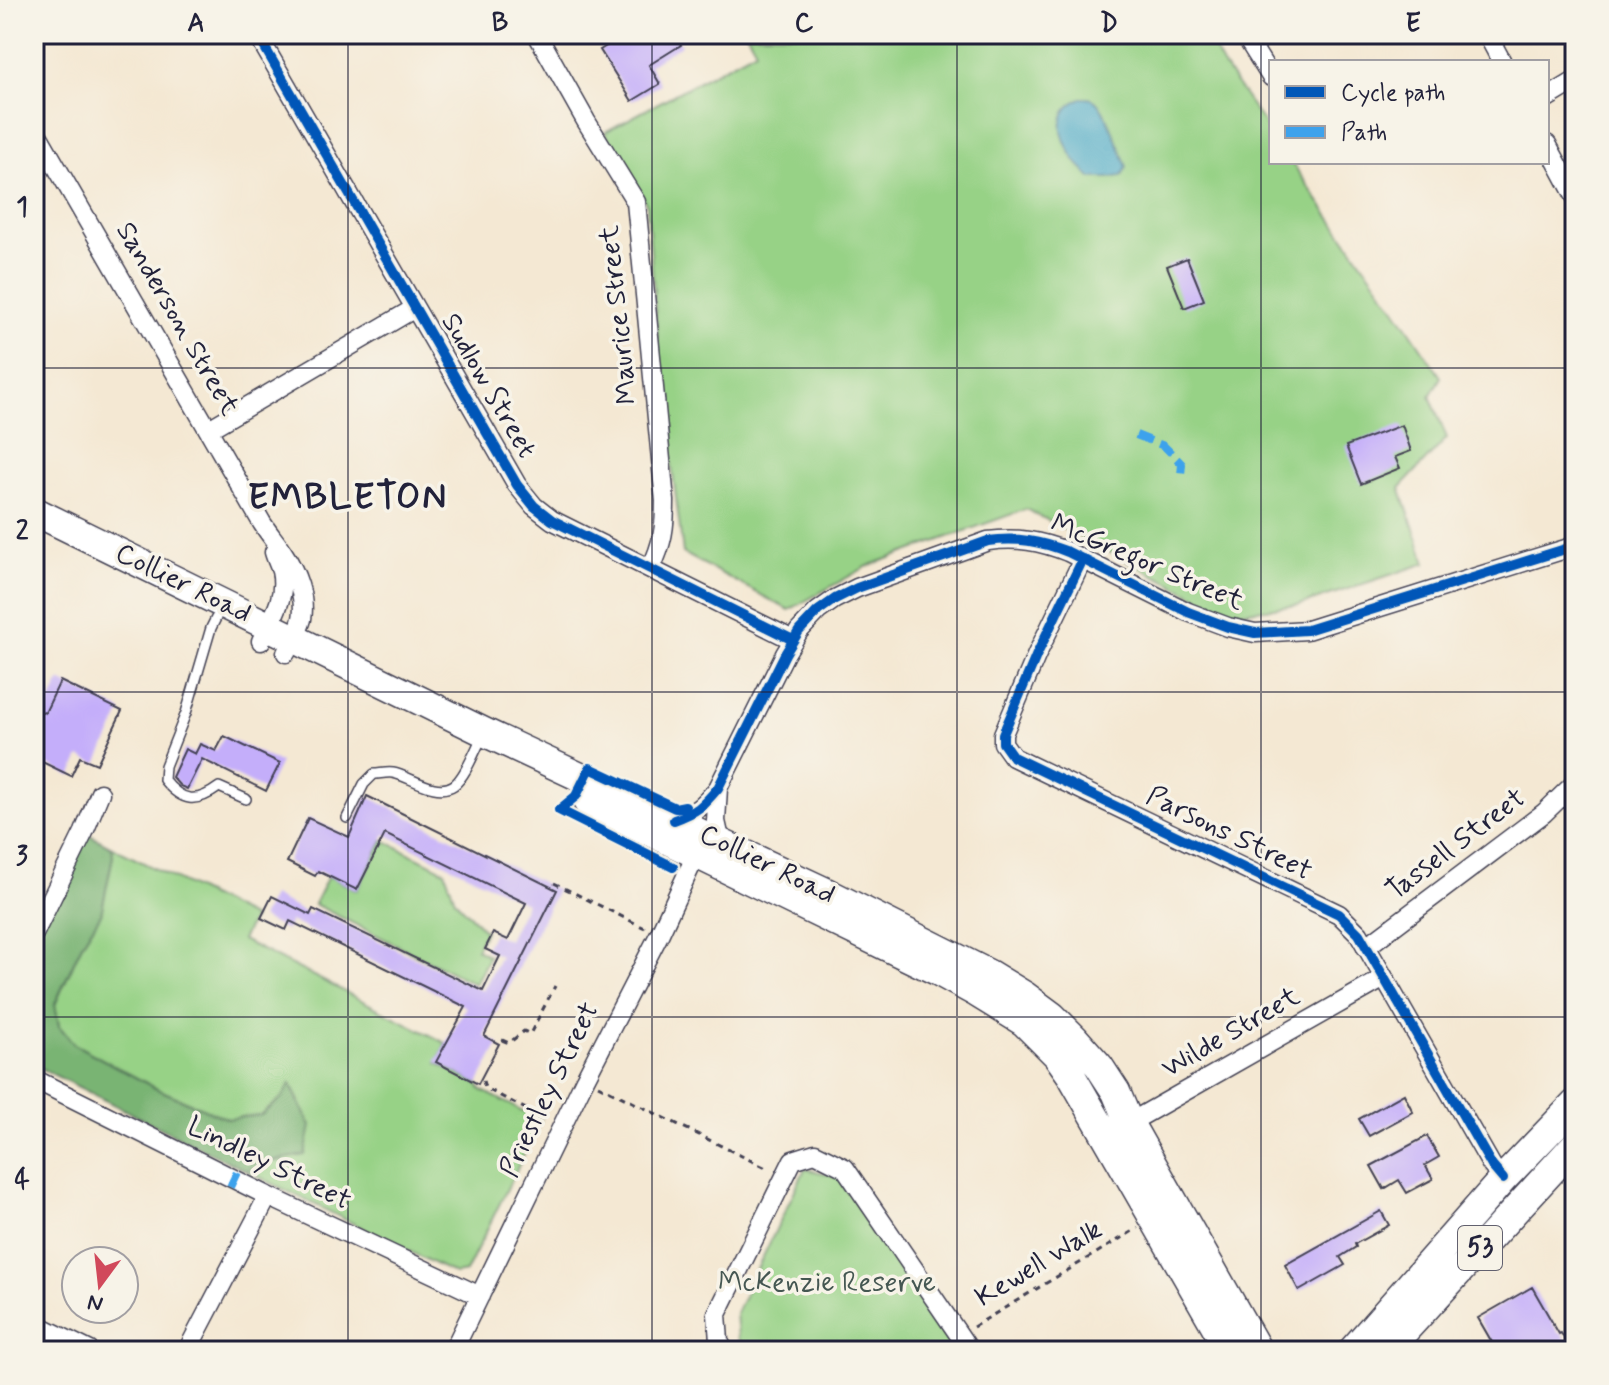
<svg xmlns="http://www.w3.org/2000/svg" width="1609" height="1385" font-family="Mynerve,sans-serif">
	<rect width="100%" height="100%" fill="#f7f3e8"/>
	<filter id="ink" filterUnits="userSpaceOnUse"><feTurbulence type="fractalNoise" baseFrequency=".0125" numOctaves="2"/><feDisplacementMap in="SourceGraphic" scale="16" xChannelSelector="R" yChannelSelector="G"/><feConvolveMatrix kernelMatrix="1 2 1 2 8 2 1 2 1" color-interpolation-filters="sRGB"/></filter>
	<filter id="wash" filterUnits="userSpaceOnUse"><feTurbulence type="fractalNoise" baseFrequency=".006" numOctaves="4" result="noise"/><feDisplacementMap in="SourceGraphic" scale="32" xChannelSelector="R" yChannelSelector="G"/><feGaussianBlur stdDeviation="1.8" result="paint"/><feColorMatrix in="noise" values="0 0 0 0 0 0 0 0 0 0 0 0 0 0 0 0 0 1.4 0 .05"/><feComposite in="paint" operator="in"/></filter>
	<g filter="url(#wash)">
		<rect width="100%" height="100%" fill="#f4e8d3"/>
		<path fill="#97d286" stroke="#5c7a60" stroke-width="2" d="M 747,34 L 1206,34 L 1223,65 L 1271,133 L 1271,162 L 1291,162 L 1396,310 L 1441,377 L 1430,396 L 1447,438 L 1400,488 L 1426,563 L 1300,605 L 1229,613 L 1026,509 L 868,566 L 789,610 L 683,553 L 661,381 L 647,205 L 605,132 L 756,50 Z
			M 383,840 L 445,871 L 455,900 L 485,931 L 476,949 L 489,956 L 475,984 L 314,904 L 328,876 L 357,890 Z
			M 112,847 L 253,918 L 242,940 L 446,1043 L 437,1063 L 478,1084 L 481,1090 L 541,1120 L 466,1272 L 455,1274 L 247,1171 L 254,1164 L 284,1160 L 311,1126 L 291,1085 L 282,1098 L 261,1115 L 228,1119 L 157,1089 L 74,1044 L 59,1026 L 55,1005 L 82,944 L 101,914 L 113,856 Z
			M 805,1169 L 838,1176 L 955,1351 L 746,1351 L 738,1338 L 736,1313 Z"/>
		<path fill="#79b473" stroke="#4e6b57" stroke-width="2" d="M 84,832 L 112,847 L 113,856 L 101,914 L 82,944 L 55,1004 L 59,1026 L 74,1044 L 157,1089 L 228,1119 L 261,1115 L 282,1098 L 290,1084 L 311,1126 L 305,1155 L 255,1164 L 247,1171 L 34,1065 L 34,934 Z"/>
		<path fill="#47a8c6" stroke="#346580" stroke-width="2" d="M 1081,98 C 1087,98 1089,97 1094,100 C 1105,106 1122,154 1127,167 L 1122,176 L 1108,178 L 1091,178 C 1075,163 1052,132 1066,110 C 1069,104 1076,101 1081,98 Z"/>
		<g id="blocks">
			<path fill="#c4aefa" d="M 626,34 L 674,34 L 681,45 L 649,65 L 660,84 L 632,101 L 600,50 Z
				M 1187,258 L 1204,300 L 1184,308 L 1167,266 Z
				M 1402,425 L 1411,451 L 1395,457 L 1400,468 L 1361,484 L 1346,446 Z
				M 60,681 L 122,711 L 97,764 L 80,757 L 71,776 L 34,758 L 34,708 L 45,713 Z
				M 224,736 L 280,763 L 266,791 L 202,759 L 187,789 L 180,786 L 172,777 L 185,749 L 195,754 L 200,744 L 216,751 Z
				M 367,796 L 557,890 L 484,1036 L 499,1044 L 478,1084 L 436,1062 L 466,1007 L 290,921 L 286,930 L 261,918 L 272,896 L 310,915 L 313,909 L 483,991 L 500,956 L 485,949 L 493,933 L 508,940 L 526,903 L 385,834 L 357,890 L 318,871 L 315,876 L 287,862 L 308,818 L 349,837 Z
				M 1404,1094 L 1413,1112 L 1369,1136 L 1359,1119 Z
				M 1427,1136 L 1439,1157 L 1425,1165 L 1433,1179 L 1407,1193 L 1399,1180 L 1384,1189 L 1371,1166 Z
				M 1381,1211 L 1389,1225 L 1355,1244 L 1356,1247 L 1340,1257 L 1345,1265 L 1299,1291 L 1285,1265 Z
				M 1532,1287 L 1559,1334 L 1561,1333 L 1572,1351 L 1497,1351 L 1478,1318 Z"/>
		</g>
	</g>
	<g filter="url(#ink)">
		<use href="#blocks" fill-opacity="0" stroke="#424052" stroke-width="2"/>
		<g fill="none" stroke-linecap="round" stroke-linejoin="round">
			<defs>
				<path id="service" d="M 216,618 L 211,628 L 186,713 L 165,766 L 164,780 C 182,802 196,804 219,787 L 246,799
					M 347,818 L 364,784 L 374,774 C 379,774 387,772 393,773 C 410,776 436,797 454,785 C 466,776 476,748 483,735"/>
				<path id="minor" d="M 257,34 L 517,485 L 534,506 L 552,520 L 793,640
					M 537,34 L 586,121 L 636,202 L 665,501 C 665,527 663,543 651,568
					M 1244,34 L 1271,77
					M 1487,34 L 1502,62
					M 1547,98 L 1575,81
					M 34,128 L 262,523 C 269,534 277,543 284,554 C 296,572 306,597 302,619 C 299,631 291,642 286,653
					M 1547,144 L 1575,196
					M 209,429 L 415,308
					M 1083,559 L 1037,654 L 1003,734 L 1003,743 L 1013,757 L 1339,914 L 1359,934 L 1492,1166 L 1503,1179
					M 261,641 C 272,619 287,597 281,571 C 279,565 276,559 274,552
					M 718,788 L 716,821 L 721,843
					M 674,820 C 697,812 702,807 718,788 L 785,654 L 799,631 L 818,611 L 835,599 L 857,588 L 988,541 C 1017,537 1040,541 1068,552 L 1188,612 L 1228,627 L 1255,633 L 1307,630 L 1575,546
					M 34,934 L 84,832 L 100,793
					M 1366,947 L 1544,813 L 1575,783
					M 34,1079 L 268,1196 L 480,1296
					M 1123,1128 L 1129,1123 L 1384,978
					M 34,1323 L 90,1351
					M 187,1351 L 268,1196
					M 453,1351 L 585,1079 L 659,935 L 696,855
					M 724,1351 L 719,1341 L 717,1314 L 793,1160 L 815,1153 L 845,1168 L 970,1351"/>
				<path id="primary" d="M 34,511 L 484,732 L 828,893 L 989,974 L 1025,996 L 1052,1016 L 1075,1039 L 1099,1066 L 1116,1092 L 1129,1123 L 1258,1351
					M 587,801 L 937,971 L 977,993 L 1024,1022 L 1057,1055 L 1071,1075 L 1230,1351
					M 1352,1351 L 1503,1179 L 1575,1104
					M 1386,1351 L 1575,1145"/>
			</defs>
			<use href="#service" stroke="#424052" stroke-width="12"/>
			<use href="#minor" stroke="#424052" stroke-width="21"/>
			<use href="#primary" stroke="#424052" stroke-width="31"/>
			<path stroke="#424052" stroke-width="3" stroke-dasharray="6 6" stroke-linecap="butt" d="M 554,883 L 645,928
				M 502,1040 L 509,1043 L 524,1031 L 530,1034 L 555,986
				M 483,1081 L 485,1088 L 545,1119
				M 598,1085 L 770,1170
				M 973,1327 L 1138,1228"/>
			<use href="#service" stroke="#fff" stroke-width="9"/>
			<use href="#minor" stroke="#fff" stroke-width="18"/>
			<use href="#primary" stroke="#fff" stroke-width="28"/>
			<path stroke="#3ea2ec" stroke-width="8" stroke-dasharray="16 8" stroke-linecap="butt" d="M 1136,435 L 1164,446 L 1182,464 L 1181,475
				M 230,1187 L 238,1170"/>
			<defs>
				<path id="cycleway" d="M 257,34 L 517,485 L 534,506 L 552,520 L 793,640
					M 1083,559 L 1037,654 L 1003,734 L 1003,743 L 1013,757 L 1339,914 L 1359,934 L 1492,1166 L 1503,1179
					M 674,820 C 697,812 702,807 718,788 L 785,654 L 799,631 L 818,611 L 835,599 L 857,588 L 988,541 C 1017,537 1040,541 1068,552 L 1188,612 L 1228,627 L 1255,633 L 1307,630 L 1575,546
					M 673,867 L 559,810 L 576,796 L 590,768 L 675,808 L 685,806"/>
			</defs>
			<use href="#cycleway" stroke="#f7f3e8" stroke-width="15"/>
			<use href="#cycleway" stroke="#0057b8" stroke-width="10"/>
		</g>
	</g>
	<path fill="none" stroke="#22223b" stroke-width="2" stroke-opacity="0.55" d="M 348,34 L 348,1351M 652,34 L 652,1351M 957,34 L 957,1351M 1261,34 L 1261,1351M 34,368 L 1575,368M 34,692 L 1575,692M 34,1017 L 1575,1017"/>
	<g text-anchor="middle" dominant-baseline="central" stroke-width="7" stroke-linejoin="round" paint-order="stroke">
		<rect fill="#f7f3e8" stroke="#62616f" stroke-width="2" x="1458" y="1226" width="44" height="44" rx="6"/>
		<g font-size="26" font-weight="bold" fill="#22223b">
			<text x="1480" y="1248">53</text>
		</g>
		<g font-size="28" fill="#22223b" stroke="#f7f3e8">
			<text transform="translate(619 315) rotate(-96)">Maurice Street</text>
			<text transform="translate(177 319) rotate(60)">Sanderson Street</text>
			<text transform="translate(488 386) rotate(60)">Sudlow Street</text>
			<text transform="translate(1147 563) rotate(23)">McGregor Street</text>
			<text transform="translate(183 584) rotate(26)">Collier Road</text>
			<text transform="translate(1229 834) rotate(26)">Parsons Street</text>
			<text transform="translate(1456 845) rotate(-37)">Tassell Street</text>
			<text transform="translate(767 865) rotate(26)">Collier Road</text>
			<text transform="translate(1231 1033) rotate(-30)">Wilde Street</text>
			<text transform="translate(550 1090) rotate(-64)">Priestley Street</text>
			<text transform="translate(269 1164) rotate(26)">Lindley Street</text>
			<text transform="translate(1039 1264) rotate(-31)">Kewell Walk</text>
		</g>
		<g font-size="28" fill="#455752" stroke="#f7f3e8">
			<text x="827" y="1283">McKenzie Reserve</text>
		</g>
		<g font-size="36" font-weight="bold" letter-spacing="2" fill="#22223b" stroke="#f7f3e8">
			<text x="348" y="498">EMBLETON</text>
		</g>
	</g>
	<rect width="1609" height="1385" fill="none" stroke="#f7f3e8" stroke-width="88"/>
	<rect x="1269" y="60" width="280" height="104" fill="#f7f3e8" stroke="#a29fa3" stroke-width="2"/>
	<rect x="1285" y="86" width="40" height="12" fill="#0057b8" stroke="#a29fa3" stroke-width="2"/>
	<text x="1341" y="100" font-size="24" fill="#22223b">Cycle path</text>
	<rect x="1285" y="126" width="40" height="12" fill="#3ea2ec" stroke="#a29fa3" stroke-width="2"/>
	<text x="1341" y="140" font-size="24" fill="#22223b">Path</text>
	<g transform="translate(100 1285) rotate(195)"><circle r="38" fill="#f7f3e8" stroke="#a29fa3" stroke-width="2"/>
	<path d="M0-6L14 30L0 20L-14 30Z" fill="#d1495b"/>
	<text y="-12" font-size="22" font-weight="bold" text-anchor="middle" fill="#22223b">N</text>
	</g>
	<rect x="44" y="44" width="1521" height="1297" fill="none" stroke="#22223b" stroke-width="3"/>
	<g font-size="26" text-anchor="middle" font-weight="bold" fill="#22223b">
		<text x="196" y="31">A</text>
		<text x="500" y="31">B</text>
		<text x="804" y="31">C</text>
		<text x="1109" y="31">D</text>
		<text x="1413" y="31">E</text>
		<text x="22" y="215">1</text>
		<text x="22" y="539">2</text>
		<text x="22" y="864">3</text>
		<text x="22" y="1188">4</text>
	</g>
</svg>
